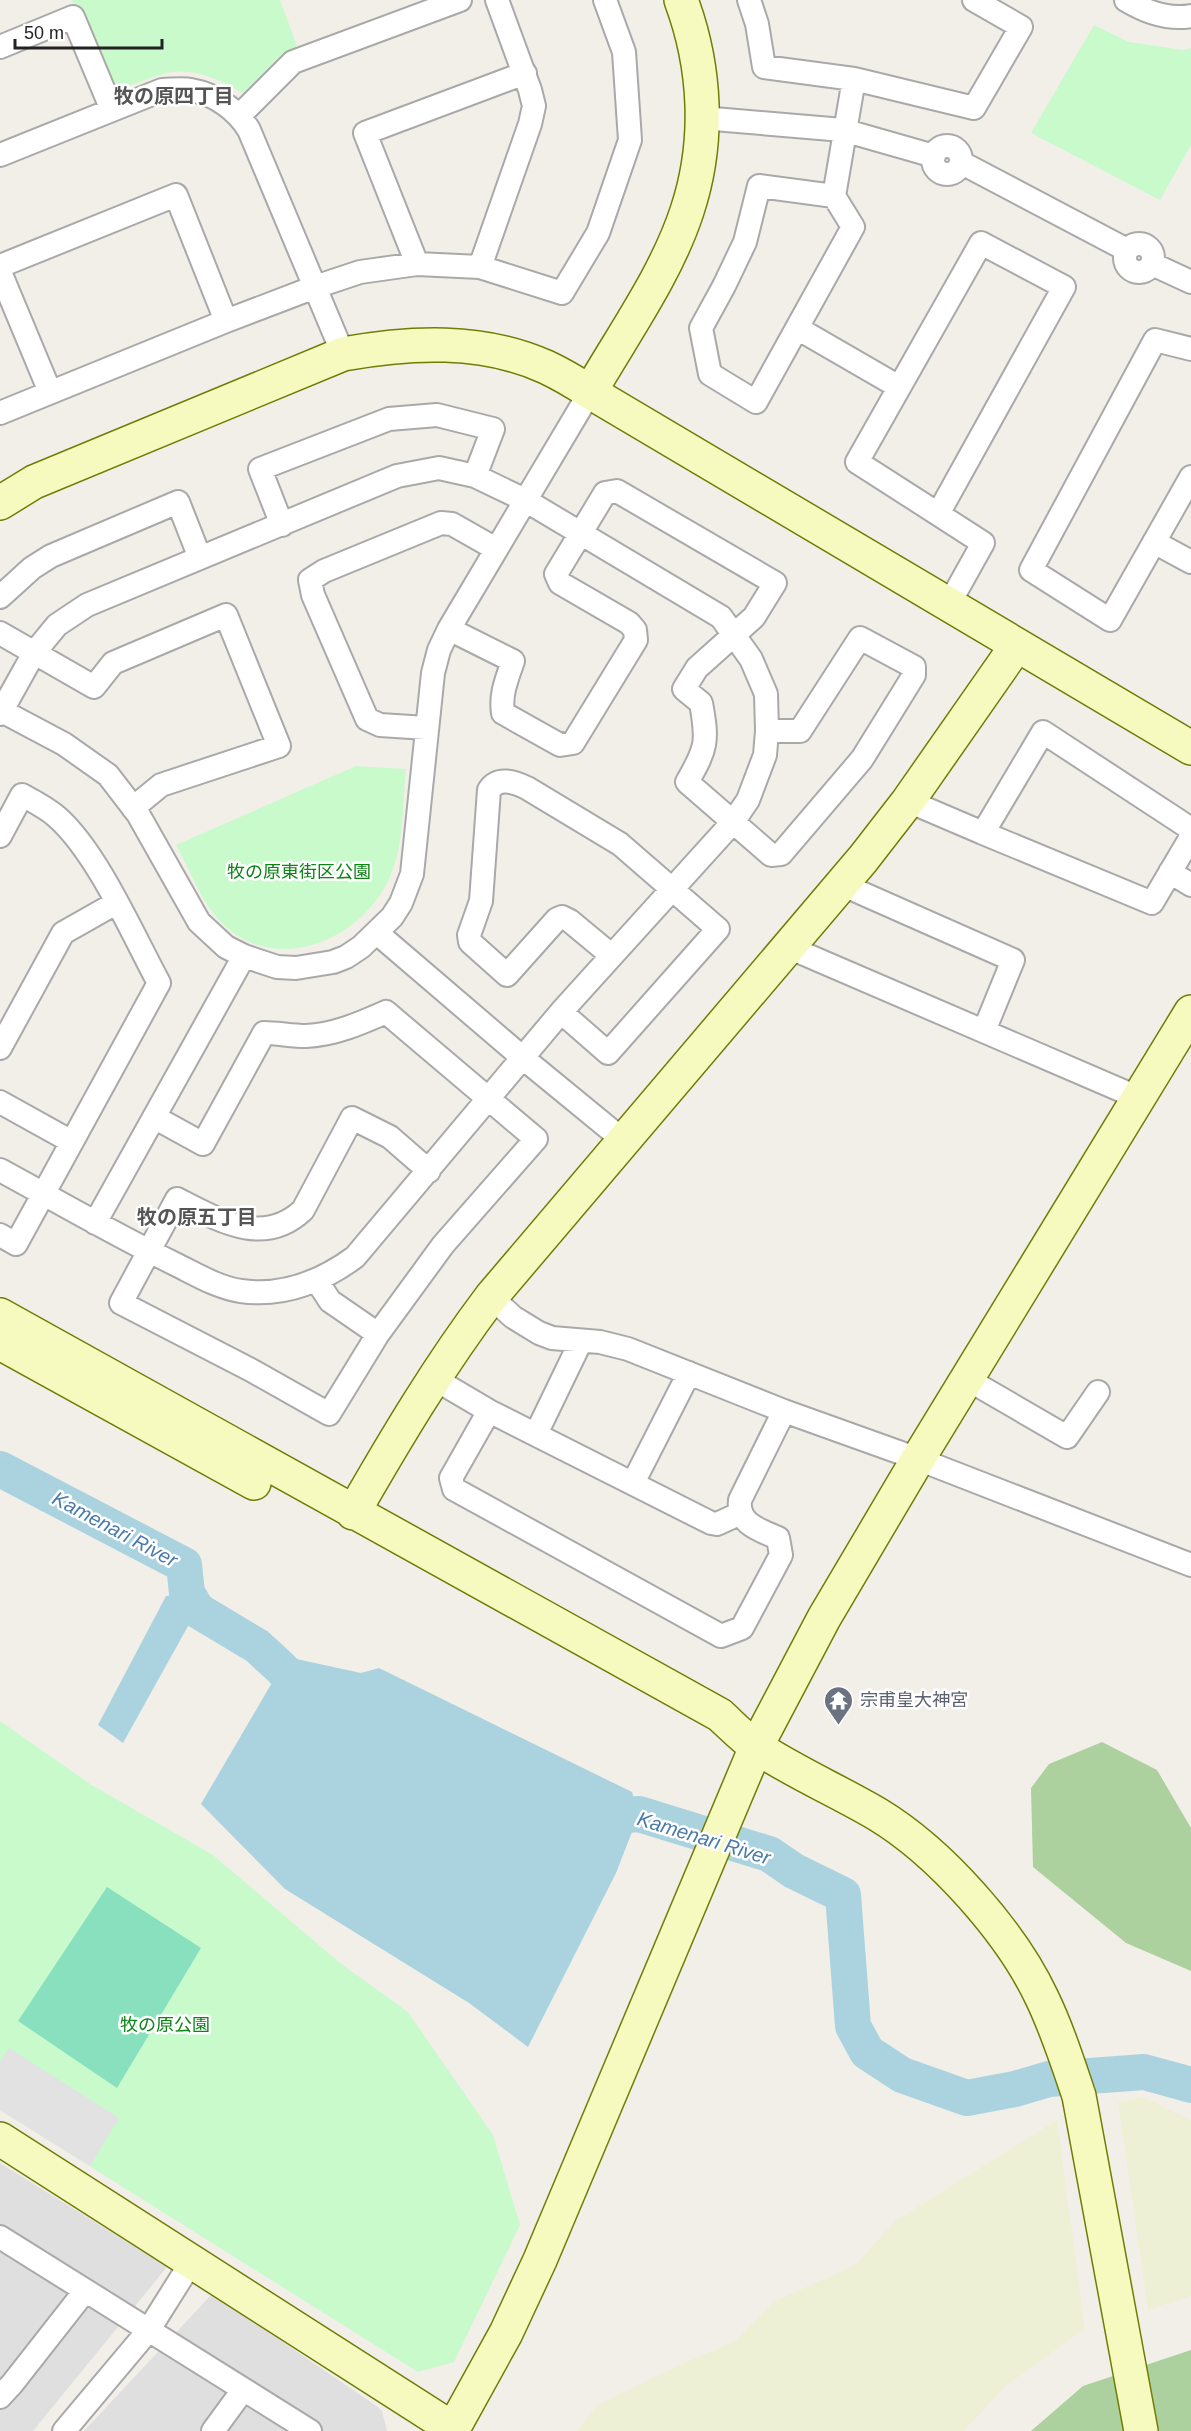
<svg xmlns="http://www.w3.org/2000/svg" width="1191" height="2431" font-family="Helvetica,'Noto Sans JP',sans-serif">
	<rect width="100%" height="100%" fill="#f2efe9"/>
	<path fill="#e0dfdf" d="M 0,2163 L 167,2267 L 33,2431 L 0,2431 Z
		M 212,2294 L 375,2405 L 382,2411 L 387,2431 L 84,2431 Z"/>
	<path fill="#eef0d5" d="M 1143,2097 L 1191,2120 L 1191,2296 L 1148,2310 L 1118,2102 Z
		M 1057,2120 L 1085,2329 L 1007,2385 L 964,2431 L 577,2431 L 596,2406 L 688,2361 L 736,2341 L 773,2302 L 855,2265 L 895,2221 Z"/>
	<path fill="#add19e" d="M 1102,1742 L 1157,1770 L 1191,1828 L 1191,1971 L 1126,1943 L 1033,1867 L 1031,1788 L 1049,1764 Z
		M 1191,2350 L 1191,2431 L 1031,2431 L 1083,2386 Z"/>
	<path fill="#c8facc" d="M 72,0 L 280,0 L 297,46 L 280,56 L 243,93 C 217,79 193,66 163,74 C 141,80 131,90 108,85 Z
		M 1094,25 L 1129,42 L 1183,50 L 1191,48 L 1191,145 L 1160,200 L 1031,133 Z
		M 356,766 L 406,769 C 402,806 405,851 386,885 C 352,948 263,977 213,913 C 199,895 188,866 176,845 Z
		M 0,1721 L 90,1784 L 213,1855 L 340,1963 L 408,2012 L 493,2135 L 520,2225 L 454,2362 L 418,2372 L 0,2110 Z"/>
	<path fill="#88e0be" d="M 107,1887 L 201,1948 L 117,2088 L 18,2021 Z"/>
	<path fill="#e2e2e2" d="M 9,2048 L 119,2118 L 90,2166 L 0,2110 L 0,2062 Z"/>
	<path fill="#aad3df" d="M 187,1593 L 197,1610 L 123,1743 L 98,1725 L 166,1596 Z
		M 287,1657 L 361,1673 L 379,1668 L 632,1792 L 639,1814 L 616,1873 L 528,2047 L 469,2003 L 285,1889 L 201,1804 Z"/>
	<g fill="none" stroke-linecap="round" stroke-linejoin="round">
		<path stroke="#aad3df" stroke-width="36" d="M 0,1469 L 184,1565 L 187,1593 L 197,1610 L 257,1646 L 281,1668 L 314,1705
			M 592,1818 L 639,1814 L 769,1854 L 794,1871 L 843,1895 L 853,2026 L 867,2052 L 902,2075 L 967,2098 L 1015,2089 L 1049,2079 L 1144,2072 L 1191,2085"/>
		<defs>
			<path id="street" d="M 749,0 L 757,24 L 764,67 L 854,79 L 974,108 L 1021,27 L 974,0
				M 1126,0 C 1146,12 1168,20 1191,16
				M 0,47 L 73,17 L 112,110
				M 240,115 L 293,62 L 460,0
				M 702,118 L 843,130 L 934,156
				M933 160a14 14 0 1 1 28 0a14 14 0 1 1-28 0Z
				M 0,155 L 162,90 C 172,90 182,88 191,90 C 215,94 237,110 249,130 L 343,354
				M 962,163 L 1127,250
				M 834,196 L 759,186 L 745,242 L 724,286 L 701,328 L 710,374 L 756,402 L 853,227 L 834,196 L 854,79
				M 981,243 L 1064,287 L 938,514 L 857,462 Z
				M1125 258a14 14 0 1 1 28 0a14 14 0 1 1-28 0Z
				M 417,264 L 365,133 L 525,73
				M 1152,264 L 1191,282
				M 0,266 L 176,195 L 226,321
				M 480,267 L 530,124 L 534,106 L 530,90 L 497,0
				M 0,272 L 50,392
				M 797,328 L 899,387
				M 1191,349 L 1155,340 L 1031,570 L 1110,620 L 1191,477
				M 0,413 L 226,321 L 315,287 L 360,272 L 417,264 L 480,267 L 562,293 L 598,233 L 630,140 L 624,52 L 605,0
				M 938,514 L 983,543 L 949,604
				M 282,525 L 260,469 L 389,419 L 437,415 L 493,429 L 475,476
				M 1154,542 L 1191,562
				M 0,597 L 32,568 L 51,556 L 178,502 L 200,558
				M 449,629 L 513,661 C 507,679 500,694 503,713 L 560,745 L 573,743 L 636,640 L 635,630 L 629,623 L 560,583 L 556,574 L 605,493 L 617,491 L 775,583 L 754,617 L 697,668 L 684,689 L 701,703 C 708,741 707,748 687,782 L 771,855 L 781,854 L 862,759 L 914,675 L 914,667 L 860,638 L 800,731 L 767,731
				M 0,633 L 94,687 L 113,663 L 226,615 L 279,746 L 161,785 L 133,808
				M 0,710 L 64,744 L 108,775 L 138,814 L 199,922 L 226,947 L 244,956 L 277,967 L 296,968 L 333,962 L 346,957 L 361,947 L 392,917 L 401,903 L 412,874 L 433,673 L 439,650 L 449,629 L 590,392
				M 0,714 L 34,653 L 57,625 L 87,605 L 397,476 L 439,468 L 475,476 L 525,500 L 721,617 L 751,659 L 766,694 L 767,731 L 765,755 L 748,800 L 733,822 L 561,1012 L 355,1257 C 321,1282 284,1297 241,1291 C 219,1288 197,1275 177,1265 C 117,1236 59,1202 0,1170
				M 426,728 L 380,725 L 367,719 L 313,595 L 310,580 L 324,571 L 441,523 L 452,524 L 496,549
				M 908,801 L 983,833
				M 1191,829 L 1043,732 L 983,833 L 1152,903 L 1191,837
				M 0,836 L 22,795 C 35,802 47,808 57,817 C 97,852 133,935 159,983 L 16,1244 L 0,1235
				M 1170,872 L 1191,885
				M 841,884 L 1013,960 L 984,1031
				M 377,933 L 523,1058 L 623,1140
				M 788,947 L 1139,1098
				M 561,1012 L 608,1053 L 718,929 L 620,844 L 527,788 C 514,782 498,776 489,790 L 481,901 L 469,935 L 470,942 L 507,975 L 557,919 L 562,917 L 570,921 L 611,955
				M 0,1048 L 63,933 L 116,903
				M 0,1102 L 72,1142
				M 154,1117 L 203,1144 L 264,1033 C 277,1033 292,1036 306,1036 C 334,1035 361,1023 386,1012 L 536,1139 L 443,1245 L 378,1334 L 329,1414 L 251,1370 L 121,1303 L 177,1199 C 217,1219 263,1248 303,1210 L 352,1118 L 390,1137 L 429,1171
				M 95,1223 L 244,956
				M 317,1281 L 330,1301 L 378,1334
				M 491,1297 L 513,1317 L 539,1333 L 552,1338 L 600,1342 L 628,1349 L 784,1411 L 918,1459 L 1191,1565
				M 433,1378 L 489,1411 L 711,1523 L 717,1524 L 741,1513
				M 967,1379 L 1067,1437 L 1098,1392
				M 489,1411 L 451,1478 L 454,1489 L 721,1636 L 742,1628 L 781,1555 L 778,1538 C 760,1530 737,1524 740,1500 L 784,1411
				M 536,1434 L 581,1341
				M 633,1483 L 689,1373
				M 0,2237 L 310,2431
				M 0,2397 L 12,2384 L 85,2291
				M 64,2431 L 148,2331 L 192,2261
				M 213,2431 L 243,2390"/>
			<path id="secondary" d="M 590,392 C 624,333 666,275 687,211 C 710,142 706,67 681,0
				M 0,503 L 34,482 L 343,354 C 410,342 482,338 546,367 C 561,374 576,383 590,392 L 1191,748
				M 0,1315 L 720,1715 C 732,1726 744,1739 758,1748 C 796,1773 838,1791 877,1814 C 940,1852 1011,1932 1042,1998 C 1057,2029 1068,2063 1079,2096 L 1141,2431
				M 0,1343 L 254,1483
				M 353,1513 C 396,1438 439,1366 491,1297 L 863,859 L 908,801 L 1017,645
				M 0,2139 L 453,2429 L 506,2333 L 540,2260 L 756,1747 L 824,1618 L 918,1459 L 1191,1012"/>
		</defs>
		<use href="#street" stroke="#a9a9a9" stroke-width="26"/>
		<use href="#secondary" stroke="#707d05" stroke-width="36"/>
		<use href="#street" stroke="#fff" stroke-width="22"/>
		<use href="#secondary" stroke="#f7fabf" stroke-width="33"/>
	</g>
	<defs>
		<symbol id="temple-pin" viewBox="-11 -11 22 30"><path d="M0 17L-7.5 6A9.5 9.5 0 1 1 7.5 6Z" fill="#6b7280" stroke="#fff"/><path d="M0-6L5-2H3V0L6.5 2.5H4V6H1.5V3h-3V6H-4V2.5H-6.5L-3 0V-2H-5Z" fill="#fff"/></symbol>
	</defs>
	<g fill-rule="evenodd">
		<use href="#temple-pin" x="822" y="1684" width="33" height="45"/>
	</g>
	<g text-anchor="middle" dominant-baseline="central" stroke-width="5" stroke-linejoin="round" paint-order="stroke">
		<g font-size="18" fill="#0c8416" stroke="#fff">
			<text x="299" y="872">牧の原東街区公園</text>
			<text x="165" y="2025">牧の原公園</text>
		</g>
		<g font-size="18" fill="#5b616d" stroke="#fff" text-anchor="start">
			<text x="860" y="1700">宗甫皇大神宮</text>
		</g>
		<g font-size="20" font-weight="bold" fill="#555" stroke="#fff">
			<text x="174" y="96">牧の原四丁目</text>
			<text x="197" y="1217">牧の原五丁目</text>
		</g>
		<g font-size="20" font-style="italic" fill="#4a7aab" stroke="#fff">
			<text transform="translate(115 1529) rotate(28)">Kamenari River</text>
			<text transform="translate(704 1838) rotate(17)">Kamenari River</text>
		</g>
	</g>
	<path d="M15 39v9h147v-9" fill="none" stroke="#222222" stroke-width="3"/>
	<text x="24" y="39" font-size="18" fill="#222222" stroke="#ffffff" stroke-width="4.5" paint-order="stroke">50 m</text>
</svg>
